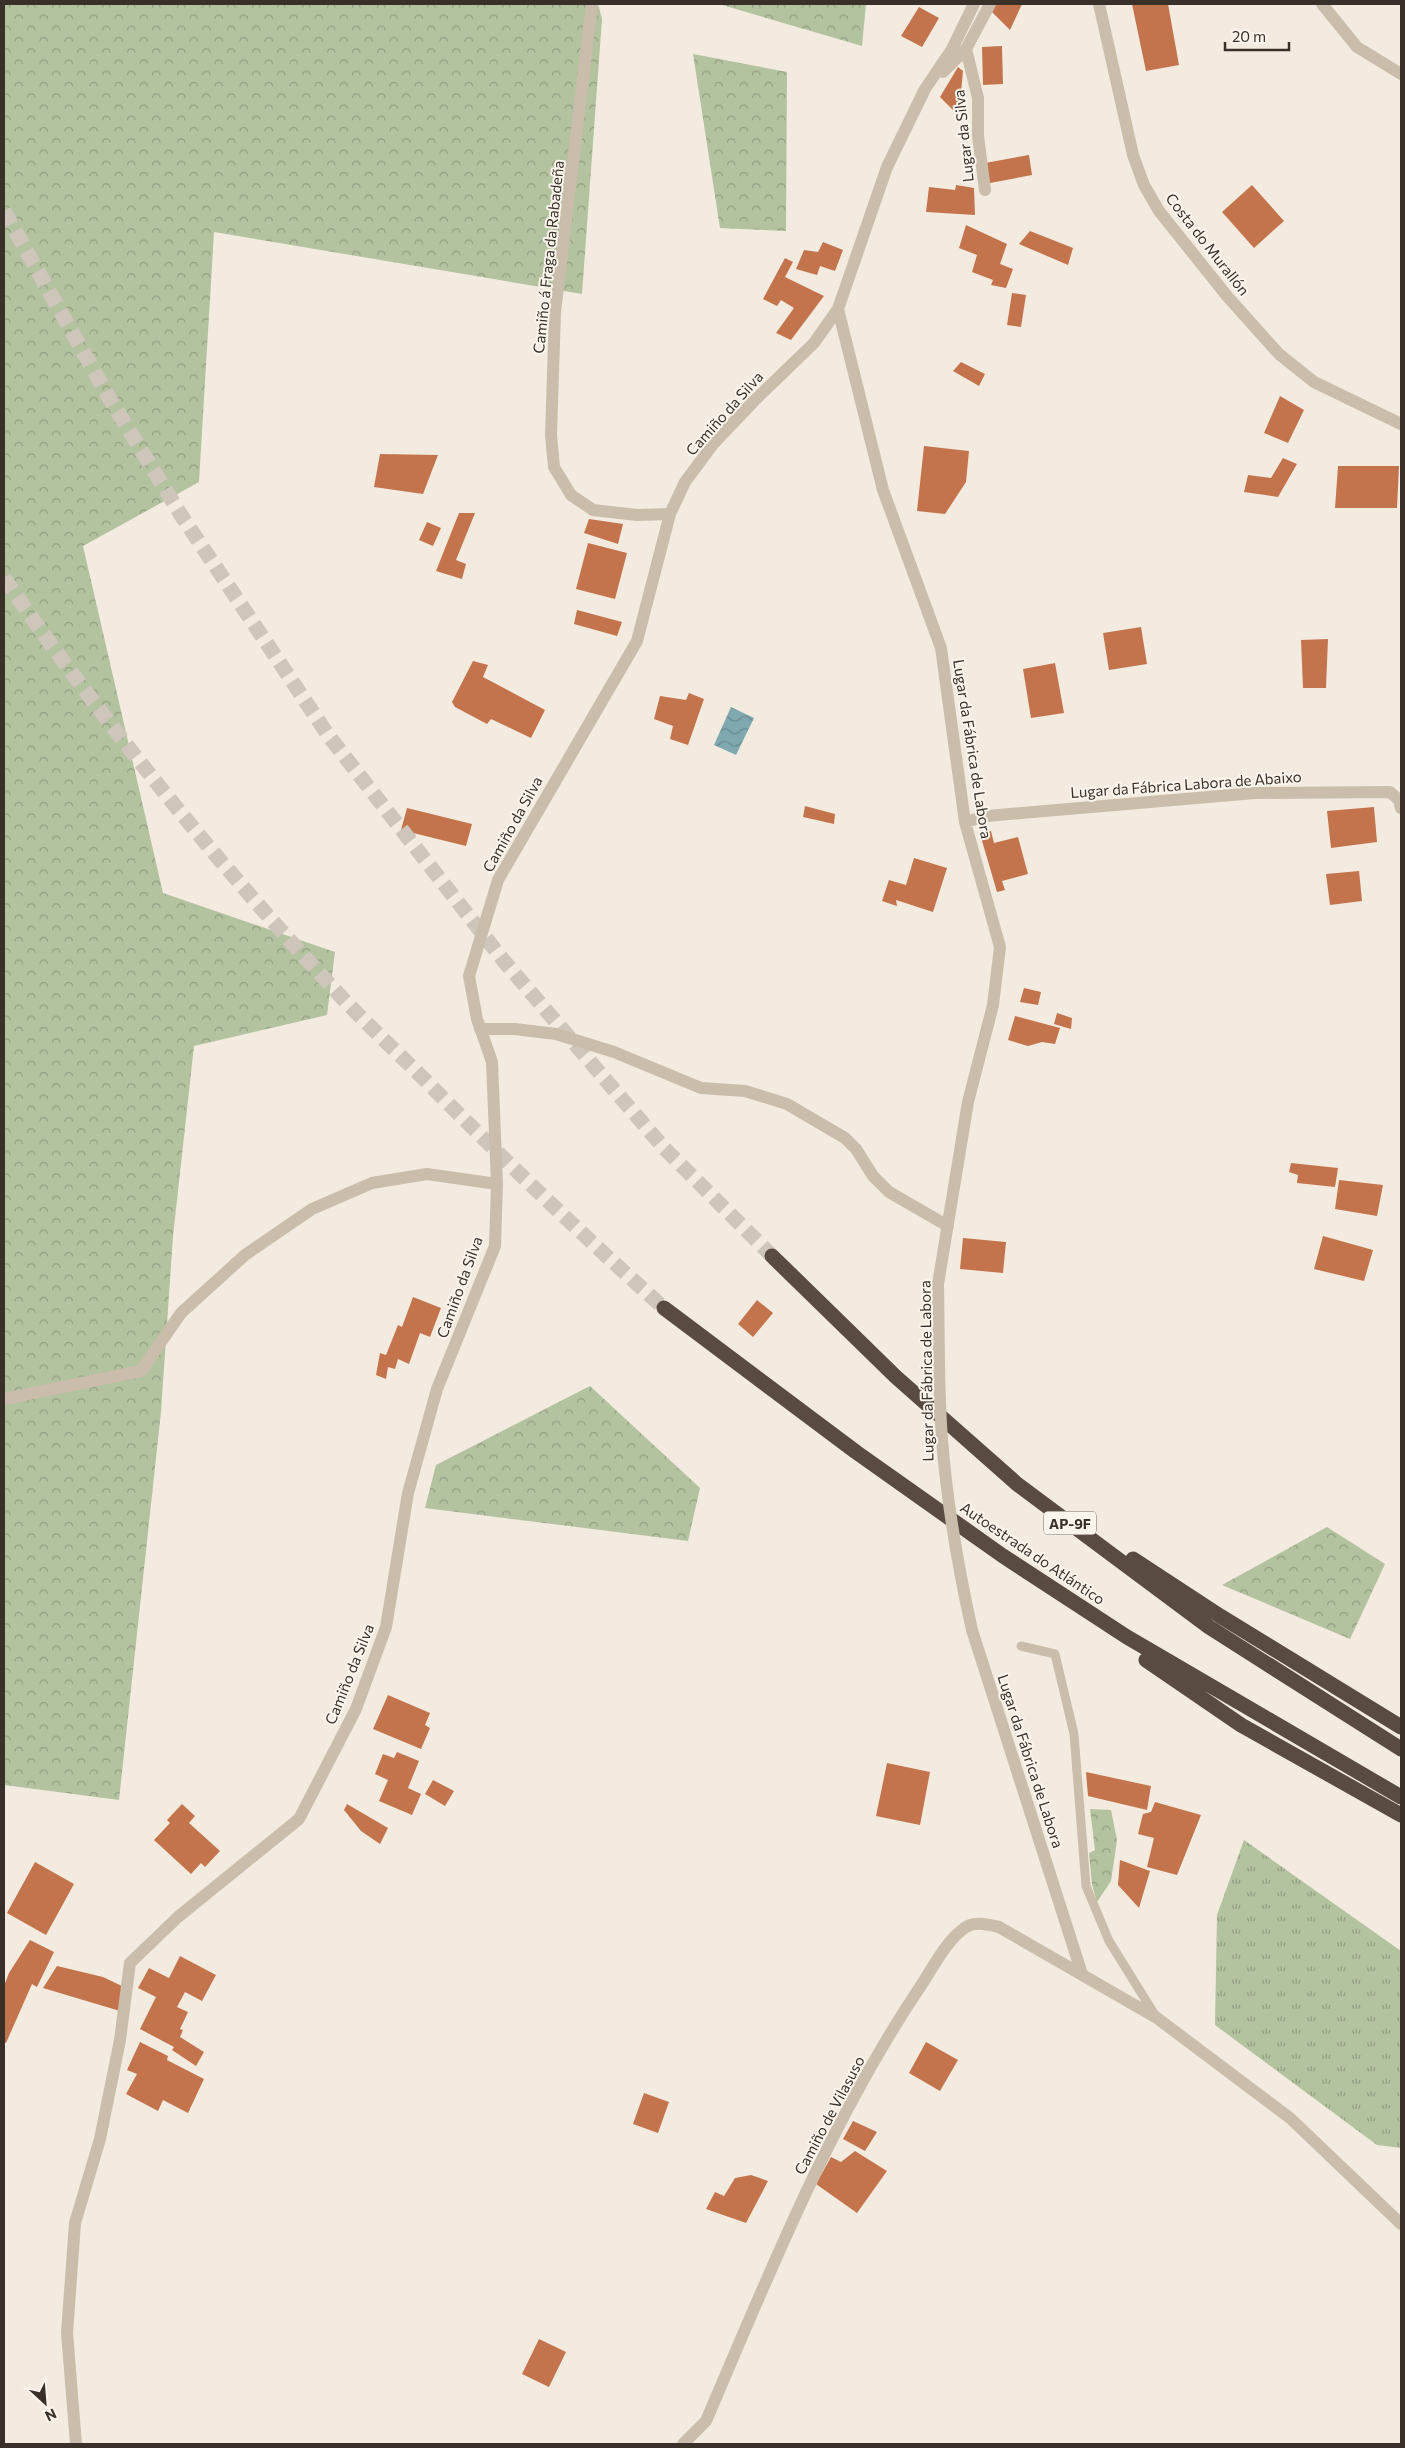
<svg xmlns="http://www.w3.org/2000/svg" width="1405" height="2448" font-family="Commissioner,sans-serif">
	<defs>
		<pattern id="grass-tufts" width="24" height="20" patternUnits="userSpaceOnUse" patternTransform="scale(1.25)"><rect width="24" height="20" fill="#b3c29f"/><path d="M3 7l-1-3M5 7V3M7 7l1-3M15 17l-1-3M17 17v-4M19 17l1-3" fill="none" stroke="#939e82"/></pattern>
		<pattern id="forest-crowns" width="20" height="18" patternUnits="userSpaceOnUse" patternTransform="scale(1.25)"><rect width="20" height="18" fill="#b3c29f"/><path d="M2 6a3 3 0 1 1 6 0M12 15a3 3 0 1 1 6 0" fill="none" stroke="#939e82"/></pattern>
		<pattern id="water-waves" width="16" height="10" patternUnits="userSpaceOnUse" patternTransform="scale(1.25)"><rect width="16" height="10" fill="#7fa9af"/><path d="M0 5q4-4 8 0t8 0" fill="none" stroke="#698a8f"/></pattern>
	</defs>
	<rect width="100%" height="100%" fill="#f3ebdf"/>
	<path fill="url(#grass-tufts)" d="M 1244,1840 L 1401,1951 L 1401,2148 L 1377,2145 L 1215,2025 L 1217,1915 Z"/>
	<path fill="url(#forest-crowns)" d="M 4,4 L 598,4 L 602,19 L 582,294 L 214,232 L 199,482 L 83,546 L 163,893 L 335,952 L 327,1015 L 194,1046 L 173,1236 L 161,1412 L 119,1800 L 4,1785 Z
		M 719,4 L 866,4 L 862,46 Z
		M 693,54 L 787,72 L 786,231 L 720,228 Z
		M 590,1386 L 700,1488 L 688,1541 L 425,1508 L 436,1465 Z
		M 1327,1527 L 1385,1564 L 1350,1639 L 1222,1585 Z
		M 1090,1809 L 1111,1810 L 1117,1840 L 1111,1881 L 1097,1902 L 1092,1885 L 1089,1853 L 1095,1850 Z"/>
	<path fill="url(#water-waves)" d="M 731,707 L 754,718 L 736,755 L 714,745 Z"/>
	<path fill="#c4744c" d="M 996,4 L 1022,4 L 1010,30 L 992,12 Z
		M 1132,4 L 1168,4 L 1179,65 L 1146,71 Z
		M 919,7 L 939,18 L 922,47 L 901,36 Z
		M 1002,46 L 1003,84 L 983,85 L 982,47 Z
		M 958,67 L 963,71 L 961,92 L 964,95 L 960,112 L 952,109 L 940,97 Z
		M 1029,155 L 1032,175 L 990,183 L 985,163 Z
		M 956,185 L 974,188 L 975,215 L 926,212 L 929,187 L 955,190 Z
		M 1252,185 L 1284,221 L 1254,248 L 1222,212 Z
		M 966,225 L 1007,244 L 1000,264 L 1013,269 L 1006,288 L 991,285 L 993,280 L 972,272 L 977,255 L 959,248 Z
		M 1030,231 L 1073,248 L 1068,265 L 1019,244 Z
		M 823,242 L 843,250 L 835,271 L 820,266 L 817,275 L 796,269 L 804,250 L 818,252 Z
		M 785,258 L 793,262 L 785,277 L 824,296 L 791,340 L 776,333 L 794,308 L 781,300 L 777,306 L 763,299 Z
		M 1012,293 L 1026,295 L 1021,327 L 1007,325 Z
		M 961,362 L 985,374 L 979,386 L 953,371 Z
		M 1280,396 L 1304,410 L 1288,443 L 1264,433 Z
		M 924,446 L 969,451 L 966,482 L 945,514 L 917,511 Z
		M 380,454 L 438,455 L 423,494 L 374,487 Z
		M 1283,458 L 1297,464 L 1278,497 L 1244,492 L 1248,475 L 1271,478 Z
		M 1338,466 L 1399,466 L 1397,508 L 1335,508 Z
		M 459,513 L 475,513 L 456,560 L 466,564 L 462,579 L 436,571 Z
		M 589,519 L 623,524 L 618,544 L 584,533 Z
		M 427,522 L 441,528 L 433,546 L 419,540 Z
		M 588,543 L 627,553 L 615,599 L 576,589 Z
		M 577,610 L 622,622 L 617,636 L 574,624 Z
		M 1141,627 L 1147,664 L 1109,670 L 1103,633 Z
		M 1328,639 L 1326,688 L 1303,688 L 1301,640 Z
		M 473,661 L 488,665 L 483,677 L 545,710 L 531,738 L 491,719 L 487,724 L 455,707 L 452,702 Z
		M 1055,663 L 1064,713 L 1031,718 L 1023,669 Z
		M 689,693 L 704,699 L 688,745 L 670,739 L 673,726 L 654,719 L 660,696 L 686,700 Z
		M 805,806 L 835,814 L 834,824 L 803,817 Z
		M 1374,807 L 1377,842 L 1331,848 L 1327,811 Z
		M 407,808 L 472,824 L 466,846 L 401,830 Z
		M 991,831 L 994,843 L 1018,837 L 1028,874 L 1002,881 L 1005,890 L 997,892 L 980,834 Z
		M 914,858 L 947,868 L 933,912 L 896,900 L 897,906 L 882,901 L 889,880 L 906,885 Z
		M 1359,871 L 1362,901 L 1330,905 L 1326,874 Z
		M 1024,988 L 1041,992 L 1038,1005 L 1020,1002 Z
		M 1057,1013 L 1072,1018 L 1071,1029 L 1054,1024 Z
		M 1015,1016 L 1060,1028 L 1055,1044 L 1042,1042 L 1028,1046 L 1008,1040 Z
		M 1291,1163 L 1338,1168 L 1335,1187 L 1297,1183 L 1298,1175 L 1289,1172 Z
		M 1339,1180 L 1383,1185 L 1377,1216 L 1335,1209 Z
		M 1323,1236 L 1373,1250 L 1364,1281 L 1314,1269 Z
		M 963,1238 L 1006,1242 L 1003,1273 L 960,1269 Z
		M 413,1297 L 441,1308 L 430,1337 L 420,1333 L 409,1364 L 398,1359 L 395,1369 L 388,1367 L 386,1379 L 376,1375 L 380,1353 L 386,1355 L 398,1325 L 402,1327 Z
		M 757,1300 L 773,1313 L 753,1337 L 738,1324 Z
		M 388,1695 L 430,1713 L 425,1725 L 430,1728 L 421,1749 L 373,1729 Z
		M 397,1752 L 419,1761 L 408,1788 L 421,1794 L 412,1815 L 379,1801 L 388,1780 L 375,1774 L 383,1754 L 394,1758 Z
		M 887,1763 L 930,1772 L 920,1825 L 876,1816 Z
		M 1086,1772 L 1151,1786 L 1147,1810 L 1088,1796 Z
		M 433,1780 L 454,1791 L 445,1806 L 425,1794 Z
		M 1155,1802 L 1201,1815 L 1177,1875 L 1147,1867 L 1154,1838 L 1138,1834 L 1143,1814 L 1151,1812 Z
		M 182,1804 L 195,1816 L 189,1823 L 220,1851 L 205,1867 L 201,1863 L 191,1874 L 154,1840 L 170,1823 L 167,1820 Z
		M 347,1804 L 388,1828 L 380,1844 L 361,1831 L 344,1810 Z
		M 1120,1860 L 1150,1871 L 1139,1908 L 1118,1885 Z
		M 35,1862 L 74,1884 L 46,1935 L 7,1913 Z
		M 30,1940 L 54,1952 L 37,1987 L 32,1984 L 6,2043 L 4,2042 L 4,1986 L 9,1973 Z
		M 180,1956 L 216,1975 L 202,2001 L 185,1992 L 177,2007 L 188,2012 L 180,2029 L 183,2030 L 180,2037 L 204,2052 L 196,2066 L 172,2050 L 174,2047 L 140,2029 L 156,1997 L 138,1988 L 149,1968 L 169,1978 Z
		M 57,1966 L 103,1977 L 124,1987 L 120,2011 L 43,1988 Z
		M 140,2042 L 168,2056 L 167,2060 L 204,2079 L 188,2113 L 163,2100 L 158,2111 L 126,2094 L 137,2074 L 127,2070 Z
		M 926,2042 L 958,2060 L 940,2091 L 909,2073 Z
		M 644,2093 L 669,2102 L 658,2133 L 633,2124 Z
		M 853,2121 L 877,2132 L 865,2151 L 843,2139 Z
		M 855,2151 L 887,2171 L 857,2213 L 816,2184 L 831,2157 L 841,2162 Z
		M 751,2175 L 768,2181 L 746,2223 L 706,2209 L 715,2192 L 724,2196 L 735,2178 Z
		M 539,2339 L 566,2352 L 549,2387 L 522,2374 Z"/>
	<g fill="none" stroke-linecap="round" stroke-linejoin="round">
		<path stroke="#cec6bb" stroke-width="15" stroke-dasharray="15 8" stroke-linecap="butt" d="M 4,211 L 108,396 L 181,515 L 328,735 L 503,960 L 664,1148 L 772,1256
			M 4,578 C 107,727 222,869 346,1002 C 371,1028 398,1053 424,1079 C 502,1158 581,1234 664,1308"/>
		<path stroke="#cbbdab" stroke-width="9" d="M 1021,1646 L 1055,1654 L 1074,1734 L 1086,1886 L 1109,1941 L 1155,2015"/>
		<path stroke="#cbbdab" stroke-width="12" d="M 592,4 L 555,312 L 551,435 L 554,467 L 571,495 L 593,510 L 637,515 L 670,514
			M 1099,4 L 1133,155 L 1144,185 L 1159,211 L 1227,296 L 1279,354 L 1314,382 L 1401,424
			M 1322,4 L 1357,47 L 1401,74
			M 966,49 L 978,98 L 978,136 L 985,190
			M 943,72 L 966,49 L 990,4
			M 838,309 L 883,490 L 941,648 L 965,822 L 1000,947 L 993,1005 L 968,1102 L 938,1284
			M 965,822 L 987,816 L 1255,793 L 1390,792 L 1399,800 L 1401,808
			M 480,1029 L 515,1029 L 556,1034 L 614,1052 L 701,1088 L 745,1091 L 787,1104 L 845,1138 L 856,1149 L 873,1176 L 889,1192 L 948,1226
			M 4,1399 L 141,1371 L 181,1313 L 245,1255 L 312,1209 L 372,1183 L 427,1174 L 497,1184
			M 972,1630 L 1082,1974
			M 76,2444 L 67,2333 L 75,2223 L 100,2139 L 120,2040 L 130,1963 L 178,1917 L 299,1819 L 356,1709 L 386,1627 L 408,1493 L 437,1389 L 495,1246 L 497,1184 L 492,1062 L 477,1019 L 469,976 L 498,880 L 637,641 L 670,514 L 685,482 L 714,443 L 754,401 L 814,343 L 838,309 L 887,167 L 925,89 L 952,49 L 974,4
			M 683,2444 L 706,2421 C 769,2274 830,2121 920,1987 C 933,1968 946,1940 966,1927 C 976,1921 989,1925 999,1927 L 1157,2018 L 1290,2118 L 1401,2224"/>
		<path stroke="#5a4b42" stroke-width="15" d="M 772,1256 L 896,1377 L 1017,1484 L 1209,1627 L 1401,1749
			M 664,1308 L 856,1452 L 1003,1556 L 1127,1637 L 1401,1797
			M 1133,1559 L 1220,1616 L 1401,1727
			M 1146,1660 L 1241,1725 L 1401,1815"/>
		<path stroke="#cbbdab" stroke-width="12" d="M 938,1284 C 939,1335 938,1388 942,1439 C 947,1504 958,1567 972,1630"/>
	</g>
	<g text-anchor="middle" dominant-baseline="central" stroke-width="4" stroke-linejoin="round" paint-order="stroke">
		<rect fill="#faf5ec" stroke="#736b64" stroke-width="1" x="1044" y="1511.5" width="52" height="23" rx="4"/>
		<g font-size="14" font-weight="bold" fill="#39302a">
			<text x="1070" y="1523">AP-9F</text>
		</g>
		<g font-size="15" fill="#39302a" stroke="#faf5ec">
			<text transform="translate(963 136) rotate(-96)">Lugar da Silva</text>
			<text transform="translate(1208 244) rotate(52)">Costa do Murallón</text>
			<text transform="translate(548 257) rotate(-84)">Camiño á Fraga da Rabadeña</text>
			<text transform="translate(724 413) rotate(-48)">Camiño da Silva</text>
			<text transform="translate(973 749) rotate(81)">Lugar da Fábrica de Labora</text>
			<text transform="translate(1186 784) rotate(-4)">Lugar da Fábrica Labora de Abaixo</text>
			<text transform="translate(512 824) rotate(-61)">Camiño da Silva</text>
			<text transform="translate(459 1287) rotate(-70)">Camiño da Silva</text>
			<text transform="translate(926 1371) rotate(-91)">Lugar da Fábrica de Labora</text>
			<text transform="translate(1033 1553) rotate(34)">Autoestrada do Atlántico</text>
			<text transform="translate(349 1674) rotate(-68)">Camiño da Silva</text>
			<text transform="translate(1031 1761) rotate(72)">Lugar da Fábrica de Labora</text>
			<text transform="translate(829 2115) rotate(-62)">Camiño de Vilasuso</text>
		</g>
	</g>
	<rect width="1405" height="2448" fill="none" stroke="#39302a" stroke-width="10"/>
	<g transform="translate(45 2403) rotate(154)" stroke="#faf5ec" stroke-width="4" paint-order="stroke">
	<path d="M0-4L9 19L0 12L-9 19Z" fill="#39302a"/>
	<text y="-8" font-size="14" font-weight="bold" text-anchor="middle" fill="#39302a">N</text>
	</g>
	<path d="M1225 42v8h64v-8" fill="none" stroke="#39302a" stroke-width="2.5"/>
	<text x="1232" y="42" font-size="15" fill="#39302a" stroke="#faf5ec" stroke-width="4" paint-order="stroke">20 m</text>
</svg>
